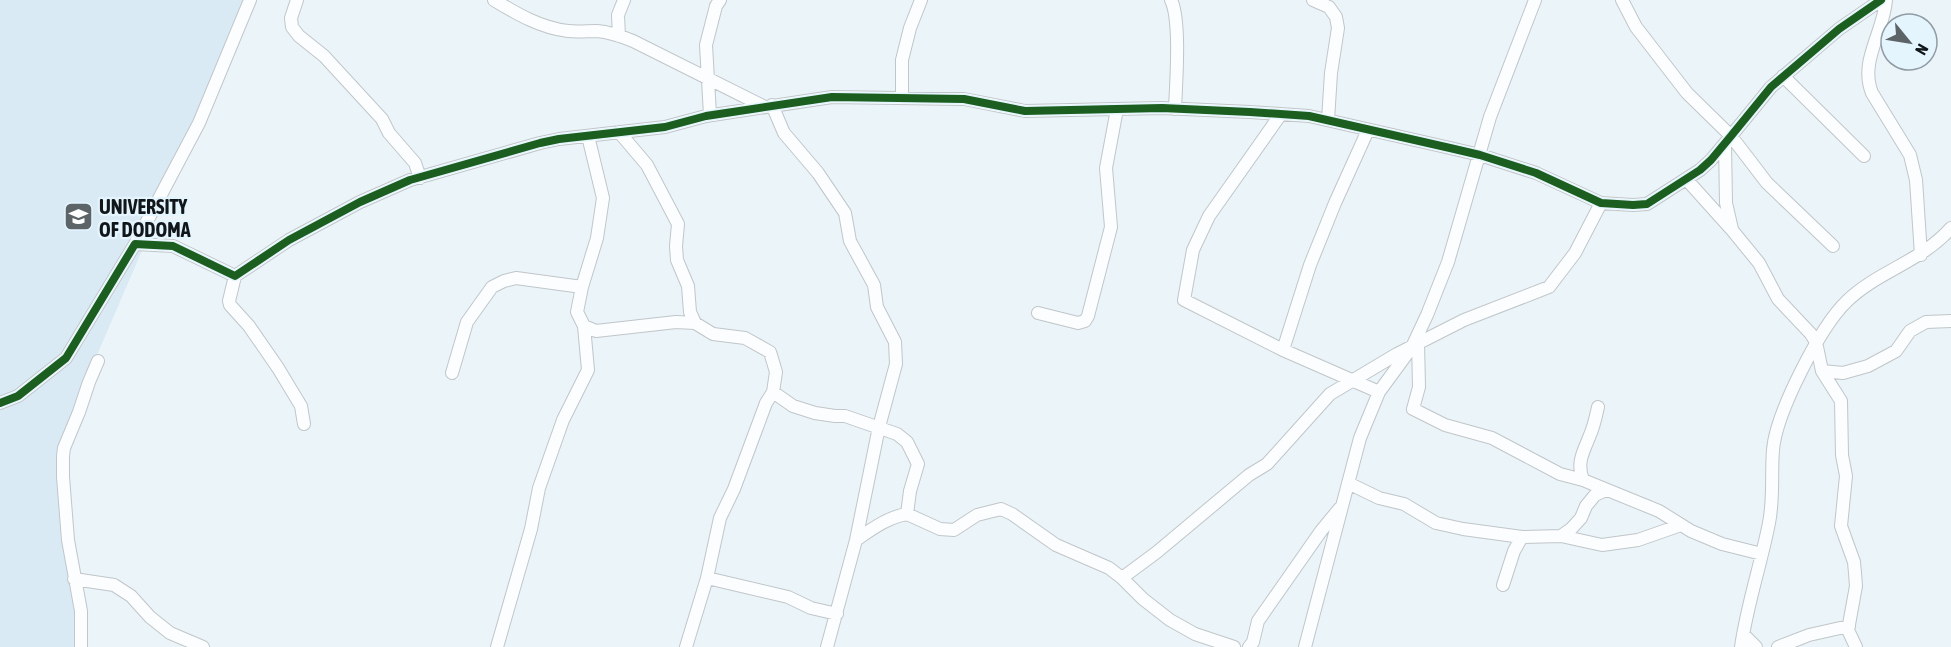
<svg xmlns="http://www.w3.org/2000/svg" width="1951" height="647" font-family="'Asap Condensed',sans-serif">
	<rect width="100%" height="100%" fill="#ebf4f8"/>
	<path fill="#daeaf4" d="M 0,0 L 250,0 L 63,434 L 86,647 L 0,647 Z"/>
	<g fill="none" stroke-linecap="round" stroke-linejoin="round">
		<defs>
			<path id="minor" d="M 297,0 L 291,18 L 292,27 L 299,36 L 324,56 L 382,119 L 389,133 L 415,163 L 420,178
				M 494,0 C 517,14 541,28 568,31 C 578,32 587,31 597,31 C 610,32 621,36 633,41 L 765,107
				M 1171,0 C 1181,20 1176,84 1175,109
				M 1313,0 L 1329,7 L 1336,17 L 1338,28 L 1331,73 L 1328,120
				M 1622,0 L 1636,27 L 1687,93 L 1731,136 L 1767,183 L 1833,246
				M 1886,0 C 1884,32 1859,61 1872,93 L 1910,155 L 1916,180 L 1921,255
				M 619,36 L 618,15 L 624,0
				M 1783,76 L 1864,156
				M 902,98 L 902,60 L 910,28 L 921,0
				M 772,105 L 784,133 L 818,173 L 845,213 L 850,241 L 874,285 L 877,307 L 895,342 L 896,364 L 879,427 L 856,540 L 827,647
				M 1281,114 L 1209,216 L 1193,250 L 1184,300 L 1283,350 L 1379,392
				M 710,115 L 706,45 L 716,6 L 720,0
				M 619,132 L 647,165 L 678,224 L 676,246 L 677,260 L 688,286 L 690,312 L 695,323 L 713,334 L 745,338 L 770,352 L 776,372 L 773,392 L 793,406 L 815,413 L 835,416 L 845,416 L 897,434 L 907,442 L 918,464 L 910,491 L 907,514 L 940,529 L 954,530 L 977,515 L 1001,509 L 1012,514 L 1056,545 L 1109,568 L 1122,578 L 1143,599 L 1170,620 L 1195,634 L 1234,647
				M 588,136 L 603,198 L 597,238 L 582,287 L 577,312 L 584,326 L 596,331 L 676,322 L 695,323
				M 1725,144 L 1726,203 L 1732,229
				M 1687,180 L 1732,230 L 1759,263 L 1778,299 L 1811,334 L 1816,342 L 1822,371 L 1841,401 L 1842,455 L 1846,476 L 1841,526 L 1854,562 L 1855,573 L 1856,586 L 1848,630 L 1856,647
				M 135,244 L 199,123 L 250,0
				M 235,276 L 229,301 L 230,305 L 249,326 L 278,368 L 301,406 L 304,424
				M 1038,313 L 1078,323 L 1085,321 L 1088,316 L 1111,227 L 1106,168 L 1117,109
				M 1418,343 L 1419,387 L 1413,409 L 1445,425 L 1492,438 L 1560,474 L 1583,480 L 1659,511 L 1691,531 L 1722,544 L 1762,554
				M 1283,350 L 1310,265 L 1335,203 L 1368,130
				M 1822,371 L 1843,373 L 1868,366 L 1896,351 L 1910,331 L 1926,322 L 1951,321
				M 452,373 L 467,322 L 492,287 L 504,281 L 516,278 L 582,287
				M 0,403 L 18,396 L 66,358 L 135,244 L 173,246 L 235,276 L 289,240 L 360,202 L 410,180 L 540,143 L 559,139 L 665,127 L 706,116 L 832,97 L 964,99 L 1025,111 L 1162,108 L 1250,112 L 1309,116 L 1450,148 L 1480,155 L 1536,173 L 1601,203 L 1633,205 L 1647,204 L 1700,170 L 1711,160 L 1731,136 L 1771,87 L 1839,29 L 1881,0
				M 1583,480 C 1576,462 1584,451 1590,435 C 1594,426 1596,416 1598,407
				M 1348,483 L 1379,498 L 1404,504 L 1436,523 L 1463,529 L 1522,537 L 1561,536 L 1571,529 L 1581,518 L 1586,506 L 1595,495 L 1606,490
				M 1561,536 L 1602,545 L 1638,540 L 1681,525
				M 856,540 C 872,529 888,517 907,514
				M 707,578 L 788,597 L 811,608 L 837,614
				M 1122,578 L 1157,552 L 1249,475 L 1267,464 L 1330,394 L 1397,354 L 1464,320 L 1549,287 L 1575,253 L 1601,203
				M 74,579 L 114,585 L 131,596 L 150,617 L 170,633 L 203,647
				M 1503,585 L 1514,551 L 1522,537
				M 1743,634 L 1756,647
				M 81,647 L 81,611 L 68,540 L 63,477 L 63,456 L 64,448 L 79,412 L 89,382 L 98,361
				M 497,647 L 531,529 L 539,488 L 563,420 L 588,370 L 584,326
				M 686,647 L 707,578 L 720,518 L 734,489 L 766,403 L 773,392
				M 1249,647 L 1253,642 L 1258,621 L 1321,531 L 1340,508
				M 1305,647 L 1360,438 L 1379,392 L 1412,347 L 1427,315 L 1448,262 L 1490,117 L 1535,0
				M 1741,647 C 1747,605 1761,564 1769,523 C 1774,498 1771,475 1773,450 C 1776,413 1820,327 1847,301 C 1878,271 1921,262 1951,228
				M 1778,647 L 1809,635 L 1849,626"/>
		</defs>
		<use href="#minor" stroke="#c0c6ca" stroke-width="14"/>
		<use href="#minor" stroke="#fcfdfe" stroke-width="12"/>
		<defs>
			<path id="cycleway" d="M 0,403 L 18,396 L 66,358 L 135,244 L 173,246 L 235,276 L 289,240 L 360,202 L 410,180 L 540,143 L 559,139 L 665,127 L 706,116 L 832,97 L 964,99 L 1025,111 L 1162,108 L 1250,112 L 1309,116 L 1450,148 L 1480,155 L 1536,173 L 1601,203 L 1633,205 L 1647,204 L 1700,170 L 1711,160 L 1731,136 L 1771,87 L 1839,29 L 1881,0"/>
		</defs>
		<use href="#cycleway" stroke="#e5f5fe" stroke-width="11"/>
		<use href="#cycleway" stroke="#1b5e20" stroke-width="8"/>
	</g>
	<defs>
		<symbol id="university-square" viewBox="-11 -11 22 22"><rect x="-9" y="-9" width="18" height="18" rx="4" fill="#5d6468" stroke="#e5f5fe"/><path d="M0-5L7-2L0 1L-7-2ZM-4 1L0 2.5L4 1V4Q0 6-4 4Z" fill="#fff"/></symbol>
	</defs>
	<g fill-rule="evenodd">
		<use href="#university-square" x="62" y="200" width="33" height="33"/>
	</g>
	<g text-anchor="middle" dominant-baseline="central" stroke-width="4.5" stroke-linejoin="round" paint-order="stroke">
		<g font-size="20" font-weight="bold" fill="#11161a" stroke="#e5f5fe" text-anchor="start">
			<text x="99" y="206">UNIVERSITY<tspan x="99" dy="23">OF DODOMA</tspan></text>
		</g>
	</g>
	<g transform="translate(1909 42) rotate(120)"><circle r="28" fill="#e5f5fe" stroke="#909ca3" stroke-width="1.5"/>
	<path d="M0-4.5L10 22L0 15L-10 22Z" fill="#5d6468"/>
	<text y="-9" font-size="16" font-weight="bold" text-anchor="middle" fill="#11161a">N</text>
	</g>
</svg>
